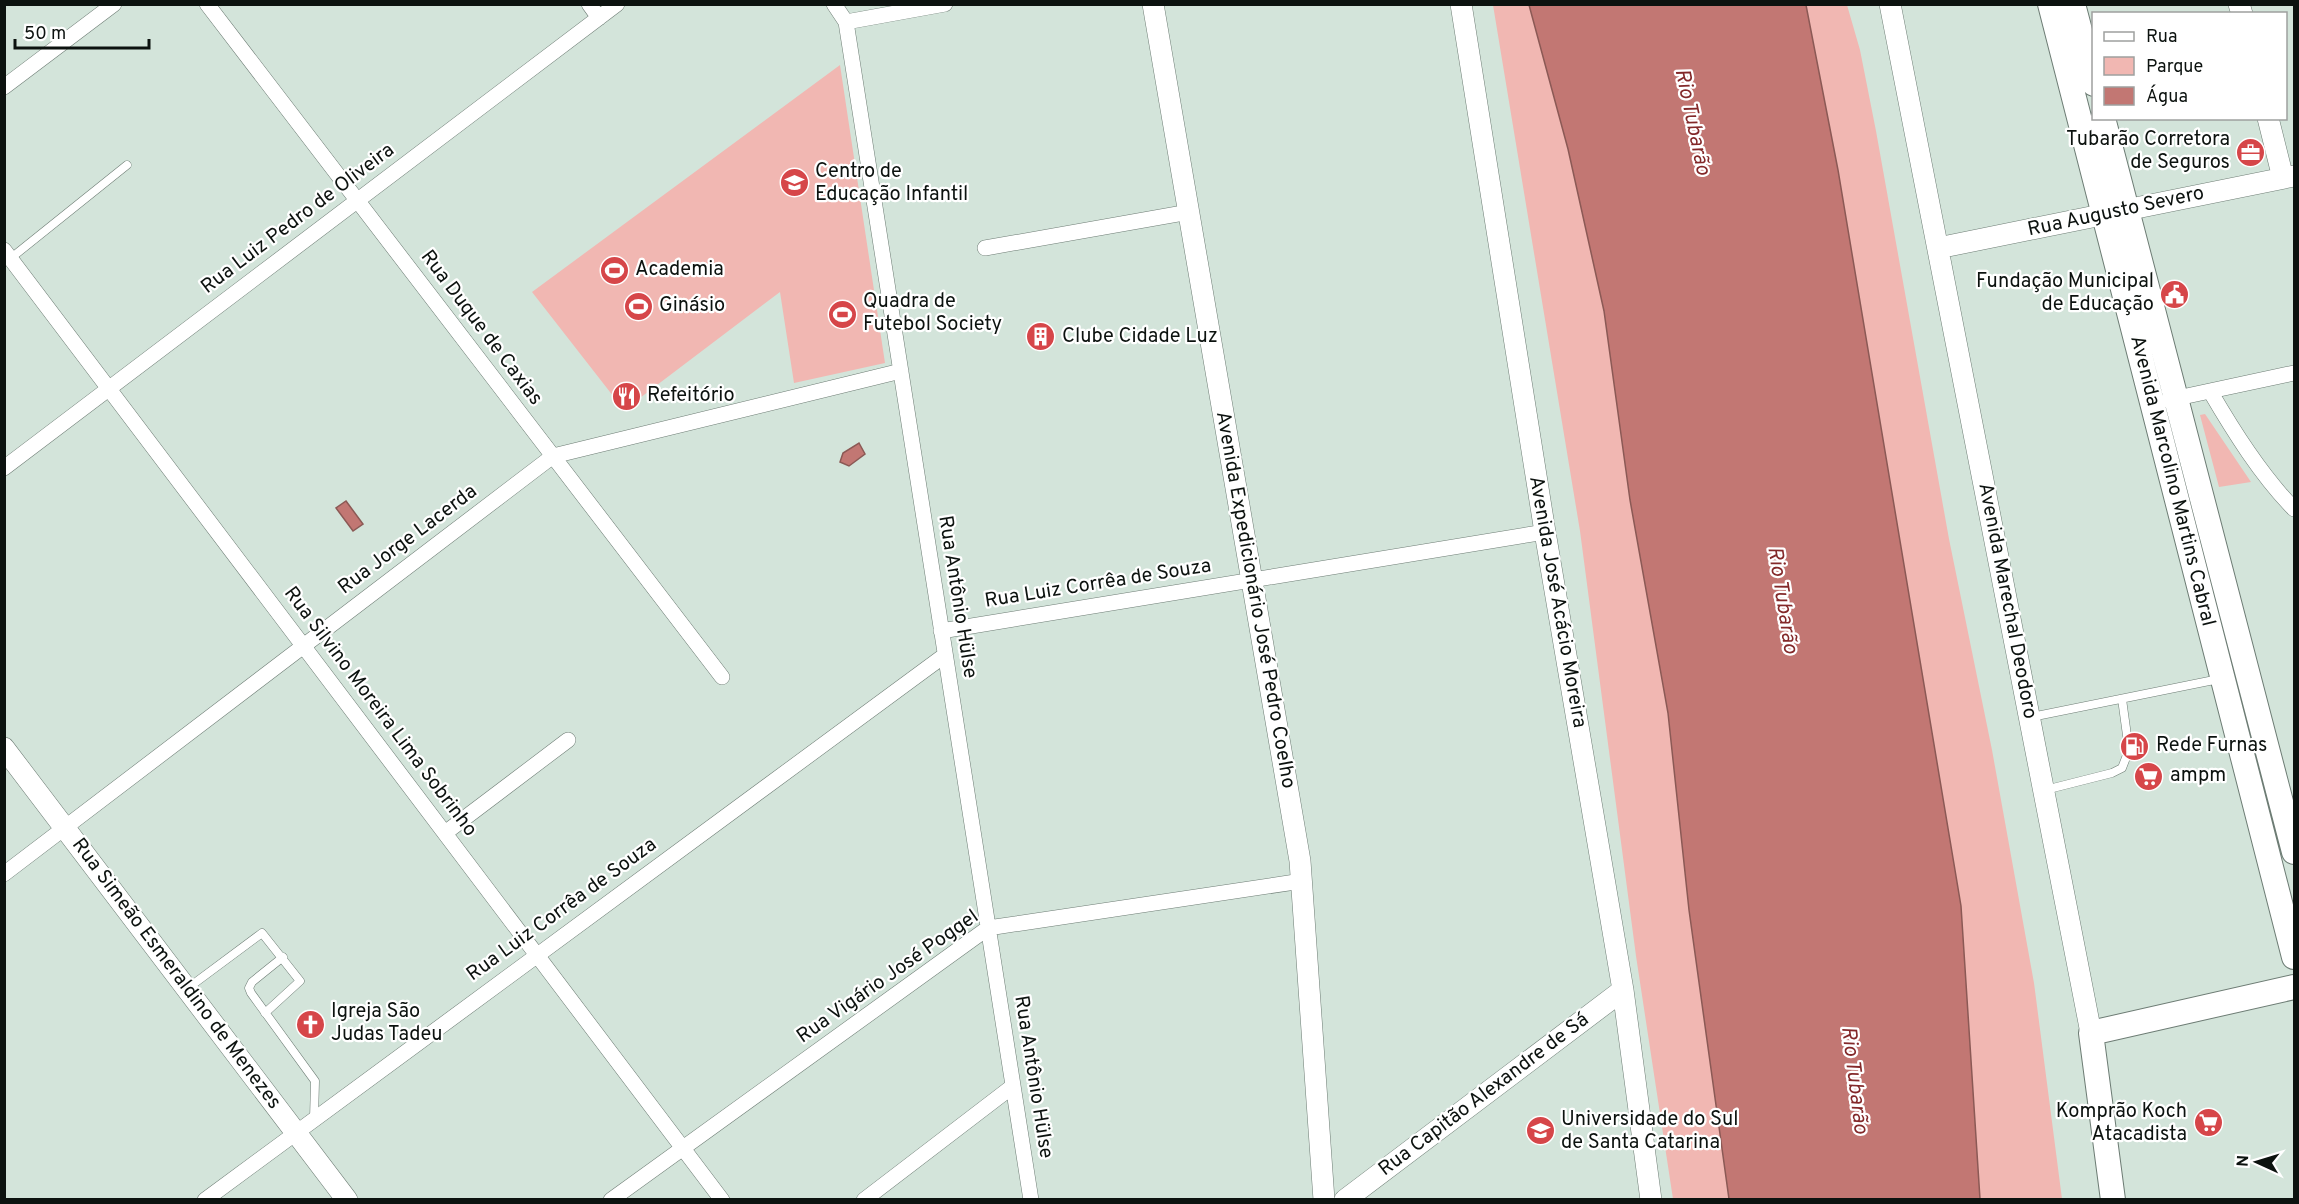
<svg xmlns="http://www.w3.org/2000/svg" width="2299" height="1204" font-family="Overpass,sans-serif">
	<rect width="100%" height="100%" fill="#d3e4da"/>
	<path fill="#f1b7b2" d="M 1493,5 L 1529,5 L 1568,149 L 1604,311 L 1630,500 L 1668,713 L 1689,910 L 1729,1199 L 1673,1199 L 1636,956 L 1580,531 Z
		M 1806,5 L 1847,5 L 1860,50 L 1876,131 L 1949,539 L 1992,750 L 2034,983 L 2062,1199 L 1980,1199 L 1961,906 L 1838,170 Z
		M 840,65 L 885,363 L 794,383 L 780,292 L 624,410 L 532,292 Z
		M 2205,414 L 2251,482 L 2219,487 L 2200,415 Z"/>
	<path fill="#c27773" stroke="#8b5955" stroke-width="1.5" d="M 1529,5 L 1806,5 L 1838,170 L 1961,906 L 1980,1199 L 1729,1199 L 1689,910 L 1668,713 L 1630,500 L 1604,311 L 1568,149 Z
		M 859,443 L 865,454 L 849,466 L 840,462 L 843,453 Z
		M 346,501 L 363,524 L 353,531 L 336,508 Z"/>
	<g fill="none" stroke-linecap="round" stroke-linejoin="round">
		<defs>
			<path id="lane" d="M 11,258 L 127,165
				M 2031,717 L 2219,679
				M 2045,790 L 2112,773 L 2122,768 L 2129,750 L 2122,699
				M 283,957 L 252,982 L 249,988 L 251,993 L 315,1081 L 314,1119
				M 188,988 L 262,933 L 300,981 L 265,1013"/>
			<path id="street" d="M 207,4 L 722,677
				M 589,4 L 599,18
				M 834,4 L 846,22 L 1031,1200
				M 846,22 L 945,4
				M 4,87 L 114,4
				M 985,248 L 1189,212
				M 4,250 L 722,1200
				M 2210,391 C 2234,432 2261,475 2294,509
				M 2168,400 L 2294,373
				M 4,468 L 617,4
				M 941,631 L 1545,532
				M 445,833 L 568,740
				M 4,874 L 553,456 L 901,371
				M 205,1200 L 945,655
				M 611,1200 L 988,928 L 1302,881
				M 864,1200 L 1013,1086"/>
			<path id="secondary" d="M 1153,4 L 1300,861 L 1324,1200
				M 1461,4 L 1545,532 L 1623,990 L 1651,1200
				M 1890,4 L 2091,1033
				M 2239,4 L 2242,14
				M 2268,118 L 2283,178
				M 1938,248 L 2294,176
				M 4,748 L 347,1200
				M 1345,1200 L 1623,990"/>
			<path id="primary" d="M 2050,4 L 2294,957
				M 2073,4 L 2094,84
				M 2103,118 L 2294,852
				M 2113,1200 L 2091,1033 L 2294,987"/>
		</defs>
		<use href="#lane" stroke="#6d7c74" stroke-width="9"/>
		<use href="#street" stroke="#6d7c74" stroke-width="16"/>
		<use href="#secondary" stroke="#6d7c74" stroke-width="22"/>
		<use href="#primary" stroke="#6d7c74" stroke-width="26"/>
		<use href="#lane" stroke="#fff" stroke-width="8"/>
		<use href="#street" stroke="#fff" stroke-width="15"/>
		<use href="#secondary" stroke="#fff" stroke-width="21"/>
		<use href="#primary" stroke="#fff" stroke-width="24"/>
	</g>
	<defs>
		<symbol id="office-disc" viewBox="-11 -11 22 22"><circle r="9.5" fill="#d64649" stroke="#fff"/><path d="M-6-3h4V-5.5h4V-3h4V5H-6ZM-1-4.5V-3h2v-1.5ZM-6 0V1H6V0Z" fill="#fff"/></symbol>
		<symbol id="school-disc" viewBox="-11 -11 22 22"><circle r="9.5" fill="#d64649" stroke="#fff"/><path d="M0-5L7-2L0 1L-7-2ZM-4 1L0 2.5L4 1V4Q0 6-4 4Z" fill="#fff"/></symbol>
		<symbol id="stadium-disc" viewBox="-11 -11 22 22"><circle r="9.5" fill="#d64649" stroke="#fff"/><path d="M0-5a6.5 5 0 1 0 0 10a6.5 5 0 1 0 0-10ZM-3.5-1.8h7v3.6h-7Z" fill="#fff"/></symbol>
		<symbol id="civic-disc" viewBox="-11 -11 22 22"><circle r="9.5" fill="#d64649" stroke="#fff"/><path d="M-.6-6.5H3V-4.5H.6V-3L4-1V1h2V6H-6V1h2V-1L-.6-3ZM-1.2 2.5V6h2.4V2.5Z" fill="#fff"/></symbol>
		<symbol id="building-disc" viewBox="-11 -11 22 22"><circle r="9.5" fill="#d64649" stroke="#fff"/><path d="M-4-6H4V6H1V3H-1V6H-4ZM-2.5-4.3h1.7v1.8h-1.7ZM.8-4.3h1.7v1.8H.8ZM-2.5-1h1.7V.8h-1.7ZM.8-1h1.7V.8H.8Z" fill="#fff"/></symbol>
		<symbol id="restaurant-disc" viewBox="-11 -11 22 22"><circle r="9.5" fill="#d64649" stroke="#fff"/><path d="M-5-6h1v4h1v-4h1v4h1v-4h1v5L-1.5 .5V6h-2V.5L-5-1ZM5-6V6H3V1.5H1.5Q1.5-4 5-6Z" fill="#fff"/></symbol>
		<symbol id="fuel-disc" viewBox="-11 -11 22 22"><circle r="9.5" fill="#d64649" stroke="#fff"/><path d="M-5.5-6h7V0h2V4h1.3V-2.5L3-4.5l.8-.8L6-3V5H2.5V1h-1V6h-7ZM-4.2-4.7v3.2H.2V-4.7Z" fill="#fff"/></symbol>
		<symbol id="supermarket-disc" viewBox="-11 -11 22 22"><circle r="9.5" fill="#d64649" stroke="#fff"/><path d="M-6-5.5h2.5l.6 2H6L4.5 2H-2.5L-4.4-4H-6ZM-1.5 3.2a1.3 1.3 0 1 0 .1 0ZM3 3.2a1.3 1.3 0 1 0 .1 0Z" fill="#fff"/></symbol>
		<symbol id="church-disc" viewBox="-11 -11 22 22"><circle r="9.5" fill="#d64649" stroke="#fff"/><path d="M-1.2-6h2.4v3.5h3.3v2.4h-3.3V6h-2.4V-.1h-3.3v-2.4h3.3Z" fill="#fff"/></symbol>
		<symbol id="university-disc" viewBox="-11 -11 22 22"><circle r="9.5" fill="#d64649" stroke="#fff"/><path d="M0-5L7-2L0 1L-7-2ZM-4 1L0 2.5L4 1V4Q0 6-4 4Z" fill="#fff"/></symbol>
	</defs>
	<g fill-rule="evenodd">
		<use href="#office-disc" x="2234" y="136" width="33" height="33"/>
		<use href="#school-disc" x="778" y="166" width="33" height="33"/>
		<use href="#stadium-disc" x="598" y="254" width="33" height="33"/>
		<use href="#civic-disc" x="2158" y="278" width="33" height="33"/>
		<use href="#stadium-disc" x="622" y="290" width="33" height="33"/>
		<use href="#stadium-disc" x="826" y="298" width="33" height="33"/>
		<use href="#building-disc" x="1024" y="320" width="33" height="33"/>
		<use href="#restaurant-disc" x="610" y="380" width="33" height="33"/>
		<use href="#fuel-disc" x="2118" y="730" width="33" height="33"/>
		<use href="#supermarket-disc" x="2132" y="760" width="33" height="33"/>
		<use href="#church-disc" x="294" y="1008" width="33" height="33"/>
		<use href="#supermarket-disc" x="2192" y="1106" width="33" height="33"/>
		<use href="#university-disc" x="1524" y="1114" width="33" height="33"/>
	</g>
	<g text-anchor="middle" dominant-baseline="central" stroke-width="4.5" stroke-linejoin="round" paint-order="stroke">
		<g font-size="20" fill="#0c120f" stroke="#fff" text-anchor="start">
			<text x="2230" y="140" text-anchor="end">Tubarão Corretora<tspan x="2230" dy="23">de Seguros</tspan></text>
			<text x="815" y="172">Centro de<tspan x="815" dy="23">Educação Infantil</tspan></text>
			<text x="635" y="270">Academia</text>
			<text x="2154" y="282" text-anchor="end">Fundação Municipal<tspan x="2154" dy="23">de Educação</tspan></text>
			<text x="863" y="302">Quadra de<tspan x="863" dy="23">Futebol Society</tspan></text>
			<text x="659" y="306">Ginásio</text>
			<text x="1062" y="337">Clube Cidade Luz</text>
			<text x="647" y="396">Refeitório</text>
			<text x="2156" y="746">Rede Furnas</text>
			<text x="2170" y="776">ampm</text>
			<text x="331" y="1012">Igreja São<tspan x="331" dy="23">Judas Tadeu</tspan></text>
			<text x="2187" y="1112" text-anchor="end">Komprão Koch<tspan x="2187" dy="23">Atacadista</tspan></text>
			<text x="1561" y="1120">Universidade do Sul<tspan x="1561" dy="23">de Santa Catarina</tspan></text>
		</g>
		<g font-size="20" fill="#0c120f" stroke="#fff">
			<text transform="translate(2116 212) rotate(-12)">Rua Augusto Severo</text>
			<text transform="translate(298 219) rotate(-37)">Rua Luiz Pedro de Oliveira</text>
			<text transform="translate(481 328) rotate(53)">Rua Duque de Caxias</text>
			<text transform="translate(2172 481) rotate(76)">Avenida Marcolino Martins Cabral</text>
			<text transform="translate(408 540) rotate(-37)">Rua Jorge Lacerda</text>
			<text transform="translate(1098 584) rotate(-9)">Rua Luiz Corrêa de Souza</text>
			<text transform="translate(957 597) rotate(81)">Rua Antônio Hülse</text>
			<text transform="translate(1255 600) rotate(80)">Avenida Expedicionário José Pedro Coelho</text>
			<text transform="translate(2007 601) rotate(79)">Avenida Marechal Deodoro</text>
			<text transform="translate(1557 602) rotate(80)">Avenida José Acácio Moreira</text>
			<text transform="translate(380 712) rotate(53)">Rua Silvino Moreira Lima Sobrinho</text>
			<text transform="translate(562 910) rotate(-36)">Rua Luiz Corrêa de Souza</text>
			<text transform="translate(176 974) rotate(53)">Rua Simeão Esmeraldino de Menezes</text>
			<text transform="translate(888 977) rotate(-35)">Rua Vigário José Poggel</text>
			<text transform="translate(1033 1077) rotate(81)">Rua Antônio Hülse</text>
			<text transform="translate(1484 1095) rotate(-37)">Rua Capitão Alexandre de Sá</text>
		</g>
		<g font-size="21" font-style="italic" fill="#832829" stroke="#fff">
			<text transform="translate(1692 122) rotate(78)">Rio Tubarão</text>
			<text transform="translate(1782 600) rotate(81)">Rio Tubarão</text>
			<text transform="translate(1854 1080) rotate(83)">Rio Tubarão</text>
		</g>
	</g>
	<rect width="2299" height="1204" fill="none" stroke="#0c120f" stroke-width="12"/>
	<rect x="2092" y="12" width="195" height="108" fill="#ffffff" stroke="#9ea09f" stroke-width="1.5"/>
	<rect x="2104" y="32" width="30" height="9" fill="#ffffff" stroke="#9ea09f" stroke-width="1.5"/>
	<text x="2146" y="42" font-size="18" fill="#0c120f">Rua</text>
	<rect x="2104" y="57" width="30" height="18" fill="#f1b7b2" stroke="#9ea09f" stroke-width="1.5"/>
	<text x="2146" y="72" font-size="18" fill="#0c120f">Parque</text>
	<rect x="2104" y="87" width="30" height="18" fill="#c27773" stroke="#9ea09f" stroke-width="1.5"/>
	<text x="2146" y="102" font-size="18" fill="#0c120f">Água</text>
	<g transform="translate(2257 1162) rotate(274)" stroke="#ffffff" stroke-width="4.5" paint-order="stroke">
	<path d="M0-4.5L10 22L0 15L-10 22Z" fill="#0c120f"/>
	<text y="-9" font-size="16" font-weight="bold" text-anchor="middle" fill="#0c120f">N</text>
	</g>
	<path d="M15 39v9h134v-9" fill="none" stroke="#0c120f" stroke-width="3"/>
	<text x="24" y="39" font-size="18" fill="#0c120f" stroke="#ffffff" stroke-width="4.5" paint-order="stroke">50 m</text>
</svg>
